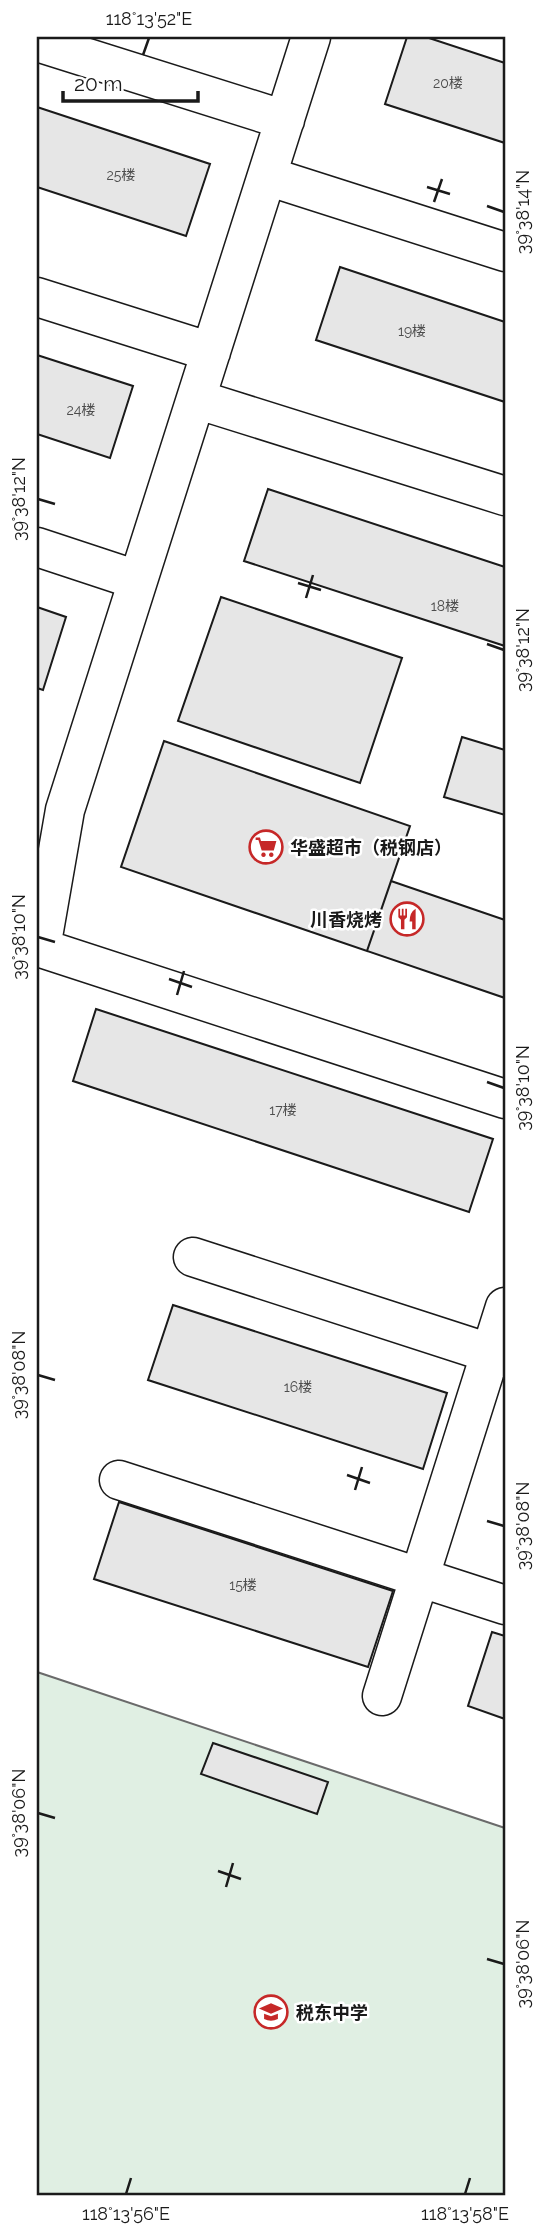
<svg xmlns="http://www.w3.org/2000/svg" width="542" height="2233" font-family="Raleway,'Noto Sans SC',sans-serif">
	<rect width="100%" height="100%" fill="#fff"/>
	<path fill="#e0efe3" stroke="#6a6a6a" stroke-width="2" d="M 37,1672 L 505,1828 L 505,2196 L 37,2196 Z"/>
	<path fill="#e6e6e6" stroke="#1a1a1a" stroke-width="2" d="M 407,37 L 426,37 L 505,63 L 505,143 L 385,104 Z
		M 37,107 L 210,164 L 186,236 L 37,187 Z
		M 340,267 L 505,322 L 505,402 L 316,340 Z
		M 37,355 L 133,386 L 110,458 L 37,434 Z
		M 268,489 L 505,567 L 505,646 L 244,561 Z
		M 221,597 L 402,658 L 360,783 L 178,721 Z
		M 37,607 L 66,617 L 43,690 L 37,688 Z
		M 462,737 L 505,750 L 505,815 L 444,797 Z
		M 164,741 L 410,826 L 367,951 L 121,867 Z
		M 391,881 L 505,920 L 505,998 L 367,951 Z
		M 96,1009 L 493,1139 L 469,1212 L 73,1081 Z
		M 173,1305 L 447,1393 L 423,1469 L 148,1380 Z
		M 119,1502 L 393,1591 L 368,1667 L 94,1579 Z
		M 492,1632 L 505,1636 L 505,1719 L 468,1706 Z
		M 213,1743 L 328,1782 L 317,1814 L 201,1774 Z"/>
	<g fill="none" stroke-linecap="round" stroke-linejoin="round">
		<defs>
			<path id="minor" d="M 311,37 L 65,810 L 41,948 L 505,1099
				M 37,42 L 285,120
				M 267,176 L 505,252
				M 37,297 L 211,352
				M 196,399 L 505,496
				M 37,547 L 137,580
				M 193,1257 L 505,1358
				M 119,1480 L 505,1605
				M 382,1696 L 505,1307"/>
		</defs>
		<use href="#minor" stroke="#1a1a1a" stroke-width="41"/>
		<use href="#minor" stroke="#fff" stroke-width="38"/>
	</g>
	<path fill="none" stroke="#1a1a1a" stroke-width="2.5" d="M 143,55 L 149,38M 427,187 L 450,194M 434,202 L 442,179M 487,206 L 504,212M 38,499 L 55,504M 298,583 L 321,590M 306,598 L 313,575M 487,644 L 504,650M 38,937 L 55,942M 169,979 L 192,987M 177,995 L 184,971M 487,1082 L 504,1088M 38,1375 L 55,1380M 347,1475 L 370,1483M 355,1490 L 362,1467M 487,1521 L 504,1526M 38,1813 L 55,1818M 218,1871 L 241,1879M 226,1887 L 233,1863M 487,1959 L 504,1964M 126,2194 L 131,2178M 465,2194 L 470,2178"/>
	<defs>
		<symbol id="supermarket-ring" viewBox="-11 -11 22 22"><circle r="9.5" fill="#fff" stroke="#c62828" stroke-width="1.5"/><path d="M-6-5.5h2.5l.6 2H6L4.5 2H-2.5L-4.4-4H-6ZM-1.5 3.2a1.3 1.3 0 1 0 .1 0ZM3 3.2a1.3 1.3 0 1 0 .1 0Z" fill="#c62828"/></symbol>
		<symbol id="restaurant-ring" viewBox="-11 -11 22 22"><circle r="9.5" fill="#fff" stroke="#c62828" stroke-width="1.5"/><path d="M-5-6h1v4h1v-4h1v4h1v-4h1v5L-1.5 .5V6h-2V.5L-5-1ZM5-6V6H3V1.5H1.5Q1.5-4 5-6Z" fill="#c62828"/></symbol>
		<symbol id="school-ring" viewBox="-11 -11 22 22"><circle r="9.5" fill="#fff" stroke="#c62828" stroke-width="1.5"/><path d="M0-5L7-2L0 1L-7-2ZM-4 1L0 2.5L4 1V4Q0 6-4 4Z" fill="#c62828"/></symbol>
	</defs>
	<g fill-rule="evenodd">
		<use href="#supermarket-ring" x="247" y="828" width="38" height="38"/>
		<use href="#restaurant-ring" x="388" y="900" width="38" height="38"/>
		<use href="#school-ring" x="252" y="1993" width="38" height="38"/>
	</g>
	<g text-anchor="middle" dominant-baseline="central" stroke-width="5" stroke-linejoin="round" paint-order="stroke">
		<g font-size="14" fill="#4d4d4d">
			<text x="448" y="83">20楼</text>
			<text x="121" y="175">25楼</text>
			<text x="412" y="331">19楼</text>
			<text x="81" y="410">24楼</text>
			<text x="445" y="606">18楼</text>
			<text x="283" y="1110">17楼</text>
			<text x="298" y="1387">16楼</text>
			<text x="243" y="1585">15楼</text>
		</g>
		<g font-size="18" font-weight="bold" fill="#1a1a1a" stroke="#fff" text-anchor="start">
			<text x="290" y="847">华盛超市（税钢店）</text>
			<text x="382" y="919" text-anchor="end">川香烧烤</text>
			<text x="296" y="2012">税东中学</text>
		</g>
	</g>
	<rect width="542" height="2233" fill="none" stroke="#ffffff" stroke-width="77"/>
	<path d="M63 91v10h135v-10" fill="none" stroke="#1a1a1a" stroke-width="3.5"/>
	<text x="74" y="91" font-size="21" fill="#1a1a1a" stroke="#ffffff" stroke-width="5" paint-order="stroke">20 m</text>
	<rect x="38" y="38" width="466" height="2156" fill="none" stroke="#1a1a1a" stroke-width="2.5"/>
	<g font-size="18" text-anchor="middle" fill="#1a1a1a">
		<text x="149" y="25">118°13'52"E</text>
		<text transform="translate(523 212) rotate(-90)" y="6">39°38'14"N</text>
		<text transform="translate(19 499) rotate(-90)" y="6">39°38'12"N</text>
		<text transform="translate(523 650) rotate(-90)" y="6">39°38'12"N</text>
		<text transform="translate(19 937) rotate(-90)" y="6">39°38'10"N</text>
		<text transform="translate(523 1088) rotate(-90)" y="6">39°38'10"N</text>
		<text transform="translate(19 1375) rotate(-90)" y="6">39°38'08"N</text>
		<text transform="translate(523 1526) rotate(-90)" y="6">39°38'08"N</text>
		<text transform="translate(19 1813) rotate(-90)" y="6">39°38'06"N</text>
		<text transform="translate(523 1964) rotate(-90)" y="6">39°38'06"N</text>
		<text x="126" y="2220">118°13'56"E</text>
		<text x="465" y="2220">118°13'58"E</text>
	</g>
</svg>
